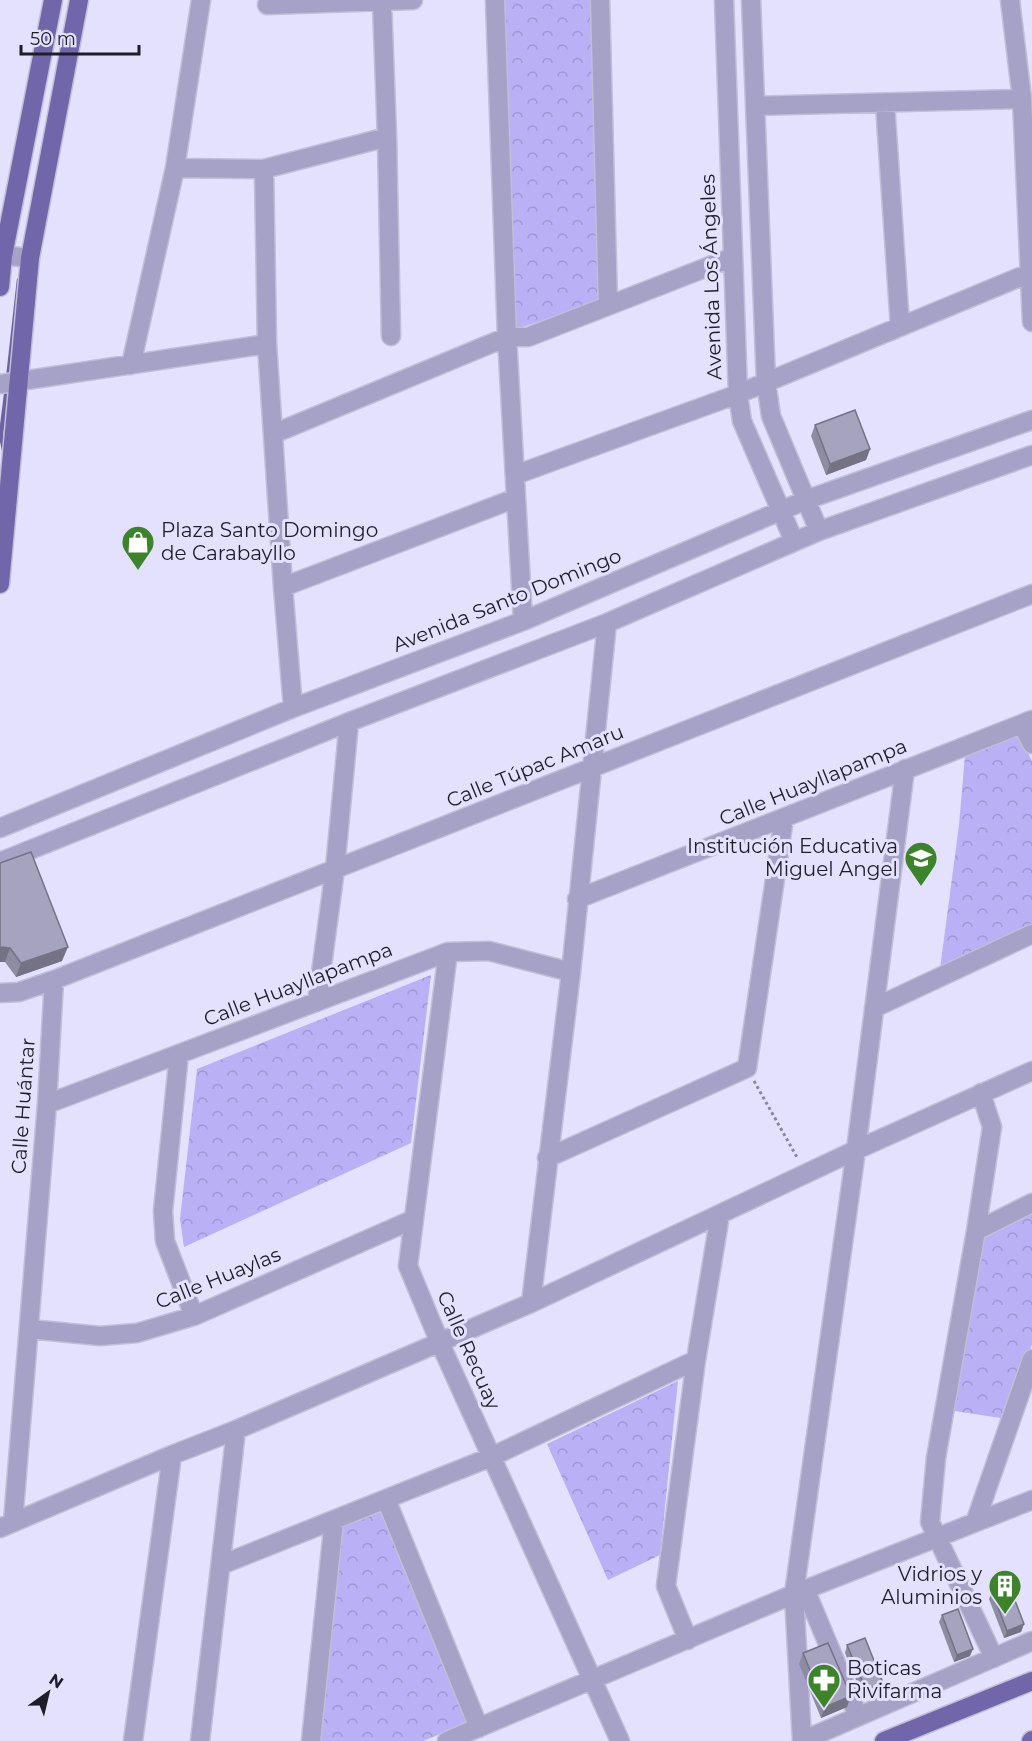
<svg xmlns="http://www.w3.org/2000/svg" width="1032" height="1741" font-family="Montserrat,sans-serif">
	<defs>
		<pattern id="forest-crowns" width="20" height="18" patternUnits="userSpaceOnUse" patternTransform="scale(1.5)"><rect width="20" height="18" fill="#b9b0f6"/><path d="M2 6a3 3 0 1 1 6 0M12 15a3 3 0 1 1 6 0" fill="none" stroke="#9f97d3"/></pattern>
	</defs>
	<rect width="100%" height="100%" fill="#e4e1fe"/>
	<path fill="url(#forest-crowns)" d="M 505,0 L 593,0 L 601,302 L 516,329 Z
		M 1018,733 L 1032,761 L 1032,925 L 940,969 L 959,825 L 965,755 Z
		M 431,975 L 411,1143 L 184,1247 L 180,1219 L 197,1069 Z
		M 1032,1210 L 1032,1344 L 1007,1419 L 948,1410 L 981,1237 Z
		M 678,1381 L 660,1555 L 608,1580 L 547,1444 Z
		M 382,1508 L 469,1722 L 423,1741 L 321,1741 L 343,1525 Z"/>
	<g fill="none" stroke-linecap="round" stroke-linejoin="round">
		<path stroke="#6d62a0" stroke-width="4.5" d="M 8,379 L 19,280
			M 4,450 L 1,435 L 7,387"/>
		<defs>
			<path id="minor" d="M 495,0 L 507,337 L 523,621
				M 600,0 L 608,306
				M 724,0 L 738,394 L 742,421 L 794,541
				M 751,0 L 766,382 L 771,416 L 819,531
				M 1010,0 L 1022,99 L 1032,322
				M 382,3 L 387,137 L 391,336
				M 267,5 L 413,0
				M 885,103 L 900,327
				M 756,106 L 1022,99
				M 175,168 L 264,169 L 387,137
				M 264,169 L 267,344 L 283,587 L 293,708
				M 0,255 L 30,258
				M 131,365 L 175,168 L 201,0
				M 0,384 L 267,344
				M 273,434 L 507,337 L 528,337 L 733,257
				M 515,475 L 738,394 L 1032,272
				M 283,587 L 516,498
				M 1022,724 L 1032,744
				M 0,828 L 293,708 L 523,621 L 806,500 L 1032,420
				M 0,862 L 349,722 L 607,623 L 819,531 L 1032,455
				M 577,899 L 1032,720
				M 448,952 L 408,1266 L 440,1343 L 620,1741
				M 0,993 L 19,992 L 54,980 L 1032,594
				M 317,1002 L 335,869 L 349,722
				M 874,1008 L 1032,934
				M 179,1054 L 163,1211 L 165,1241 L 194,1316
				M 981,1093 L 992,1127 L 976,1231 L 936,1458 L 930,1522 L 994,1658
				M 47,1104 L 448,952 L 489,951 L 571,972
				M 547,1158 L 747,1068 L 784,818
				M 976,1231 L 1032,1203
				M 531,1303 L 571,972 L 607,623
				M 29,1329 L 100,1336 L 137,1333 L 194,1316 L 414,1219
				M 386,1499 L 479,1728
				M 976,1520 L 1032,1359
				M 13,1522 L 47,1104 L 54,980
				M 0,1528 L 172,1455 L 236,1430 L 531,1303 L 856,1150 L 1032,1071
				M 221,1565 L 491,1457 L 696,1360
				M 805,1589 L 858,1716
				M 688,1640 L 666,1586 L 696,1360 L 720,1215
				M 133,1741 L 172,1455
				M 200,1741 L 236,1430
				M 311,1741 L 334,1520
				M 447,1741 L 794,1594 L 1032,1500
				M 802,1741 L 794,1594 L 856,1150 L 905,769
				M 802,1741 L 1032,1641"/>
			<path id="major" d="M 0,287 L 3,256 L 53,0
				M 0,584 L 30,258 L 79,0
				M 884,1741 L 1032,1681
				M 1031,1741 L 1032,1740"/>
		</defs>
		<use href="#minor" stroke="#c1bed7" stroke-width="21"/>
		<use href="#major" stroke="#c1bed7" stroke-width="21"/>
		<path stroke="#8b889d" stroke-width="3" stroke-dasharray="3 3" stroke-linecap="butt" d="M 754,1081 L 798,1159"/>
		<use href="#minor" stroke="#a5a1c7" stroke-width="18"/>
		<use href="#major" stroke="#7166aa" stroke-width="18"/>
	</g>
	<path fill="#8e8ca3" d="M 815,425 L 870,449 L 866,460 L 826,475 L 811,436 Z
		M 0,863 L 62,961 L 16,977 L 5,962 Z
		M 992,1591 L 1024,1624 L 1021,1632 L 1004,1638 L 989,1599 Z
		M 942,1615 L 970,1656 L 954,1662 L 939,1622 Z
		M 847,1645 L 883,1683 L 881,1690 L 863,1697 L 845,1653 Z
		M 803,1653 L 847,1707 L 821,1718 L 799,1664 Z"/>
	<path fill="#747284" d="M 870,449 L 866,460 L 826,475 L 830,464 Z
		M 0,947 L 10,948 L 5,962 L 0,962 Z
		M 68,947 L 62,961 L 16,977 L 21,963 Z
		M 1024,1624 L 1021,1632 L 1004,1638 L 1007,1631 Z
		M 973,1649 L 970,1656 L 954,1662 L 957,1655 Z
		M 883,1683 L 881,1690 L 863,1697 L 866,1690 Z
		M 851,1696 L 847,1707 L 821,1718 L 825,1707 Z"/>
	<path fill="#a5a3bd" stroke="#747284" stroke-width="1.5" d="M 855,410 L 870,449 L 830,464 L 815,425 Z
		M 31,852 L 68,947 L 21,963 L 10,948 L 0,947 L 0,863 Z
		M 1009,1585 L 1024,1624 L 1007,1631 L 992,1591 Z
		M 958,1609 L 973,1649 L 957,1655 L 942,1615 Z
		M 865,1638 L 883,1683 L 866,1690 L 847,1645 Z
		M 828,1643 L 851,1696 L 825,1707 L 803,1653 Z"/>
	<defs>
		<symbol id="shop-pin" viewBox="-11 -11 22 30"><path d="M0 17L-7.5 6A9.5 9.5 0 1 1 7.5 6Z" fill="#3c8329" stroke="#e4e1fe"/><path d="M-5-2.5h2.3a2.7 3.5 0 0 1 5.4 0H5L5.5 6h-11ZM-1.5-2.5h3a1.5 2.3 0 0 0-3 0Z" fill="#fff"/></symbol>
		<symbol id="school-pin" viewBox="-11 -11 22 30"><path d="M0 17L-7.5 6A9.5 9.5 0 1 1 7.5 6Z" fill="#3c8329" stroke="#e4e1fe"/><path d="M0-5L7-2L0 1L-7-2ZM-4 1L0 2.5L4 1V4Q0 6-4 4Z" fill="#fff"/></symbol>
		<symbol id="building-pin" viewBox="-11 -11 22 30"><path d="M0 17L-7.5 6A9.5 9.5 0 1 1 7.5 6Z" fill="#3c8329" stroke="#e4e1fe"/><path d="M-4-6H4V6H1V3H-1V6H-4ZM-2.5-4.3h1.7v1.8h-1.7ZM.8-4.3h1.7v1.8H.8ZM-2.5-1h1.7V.8h-1.7ZM.8-1h1.7V.8H.8Z" fill="#fff"/></symbol>
		<symbol id="pharmacy-pin" viewBox="-11 -11 22 30"><path d="M0 17L-7.5 6A9.5 9.5 0 1 1 7.5 6Z" fill="#3c8329" stroke="#e4e1fe"/><path d="M-2-6h4v4h4v4h-4v4h-4v-4h-4v-4h4Z" fill="#fff"/></symbol>
	</defs>
	<g fill-rule="evenodd">
		<use href="#shop-pin" x="119" y="523" width="38" height="52"/>
		<use href="#school-pin" x="902" y="839" width="38" height="52"/>
		<use href="#building-pin" x="986" y="1567" width="38" height="52"/>
		<use href="#pharmacy-pin" x="805" y="1661" width="38" height="52"/>
	</g>
	<g text-anchor="middle" dominant-baseline="central" stroke-width="6" stroke-linejoin="round" paint-order="stroke">
		<g font-size="20" fill="#1f1d28" stroke="#e4e1fe">
			<text transform="translate(711 277) rotate(-92)">Avenida Los Ángeles</text>
			<text transform="translate(507 600) rotate(-22)">Avenida Santo Domingo</text>
			<text transform="translate(535 766) rotate(-22)">Calle Túpac Amaru</text>
			<text transform="translate(813 782) rotate(-22)">Calle Huayllapampa</text>
			<text transform="translate(298 984) rotate(-21)">Calle Huayllapampa</text>
			<text transform="translate(23 1106) rotate(-86)">Calle Huántar</text>
			<text transform="translate(218 1278) rotate(-22)">Calle Huaylas</text>
			<text transform="translate(469 1350) rotate(66)">Calle Recuay</text>
		</g>
		<g font-size="20" fill="#1f1d28" stroke="#e4e1fe" text-anchor="start">
			<text x="161" y="530">Plaza Santo Domingo<tspan x="161" dy="23">de Carabayllo</tspan></text>
			<text x="898" y="846" text-anchor="end">Institución Educativa<tspan x="898" dy="23">Miguel Angel</tspan></text>
			<text x="982" y="1574" text-anchor="end">Vidrios y<tspan x="982" dy="23">Aluminios</tspan></text>
			<text x="847" y="1668">Boticas<tspan x="847" dy="23">Rivifarma</tspan></text>
		</g>
	</g>
	<g transform="translate(48 1693) rotate(34)" stroke="#e4e1fe" stroke-width="4.5" paint-order="stroke">
	<path d="M0-4.5L10 22L0 15L-10 22Z" fill="#1f1d28"/>
	<text y="-9" font-size="16" font-weight="bold" text-anchor="middle" fill="#1f1d28">N</text>
	</g>
	<path d="M21 45v9h118v-9" fill="none" stroke="#1f1d28" stroke-width="3"/>
	<text x="30" y="45" font-size="18" fill="#1f1d28" stroke="#e4e1fe" stroke-width="4.5" paint-order="stroke">50 m</text>
</svg>
